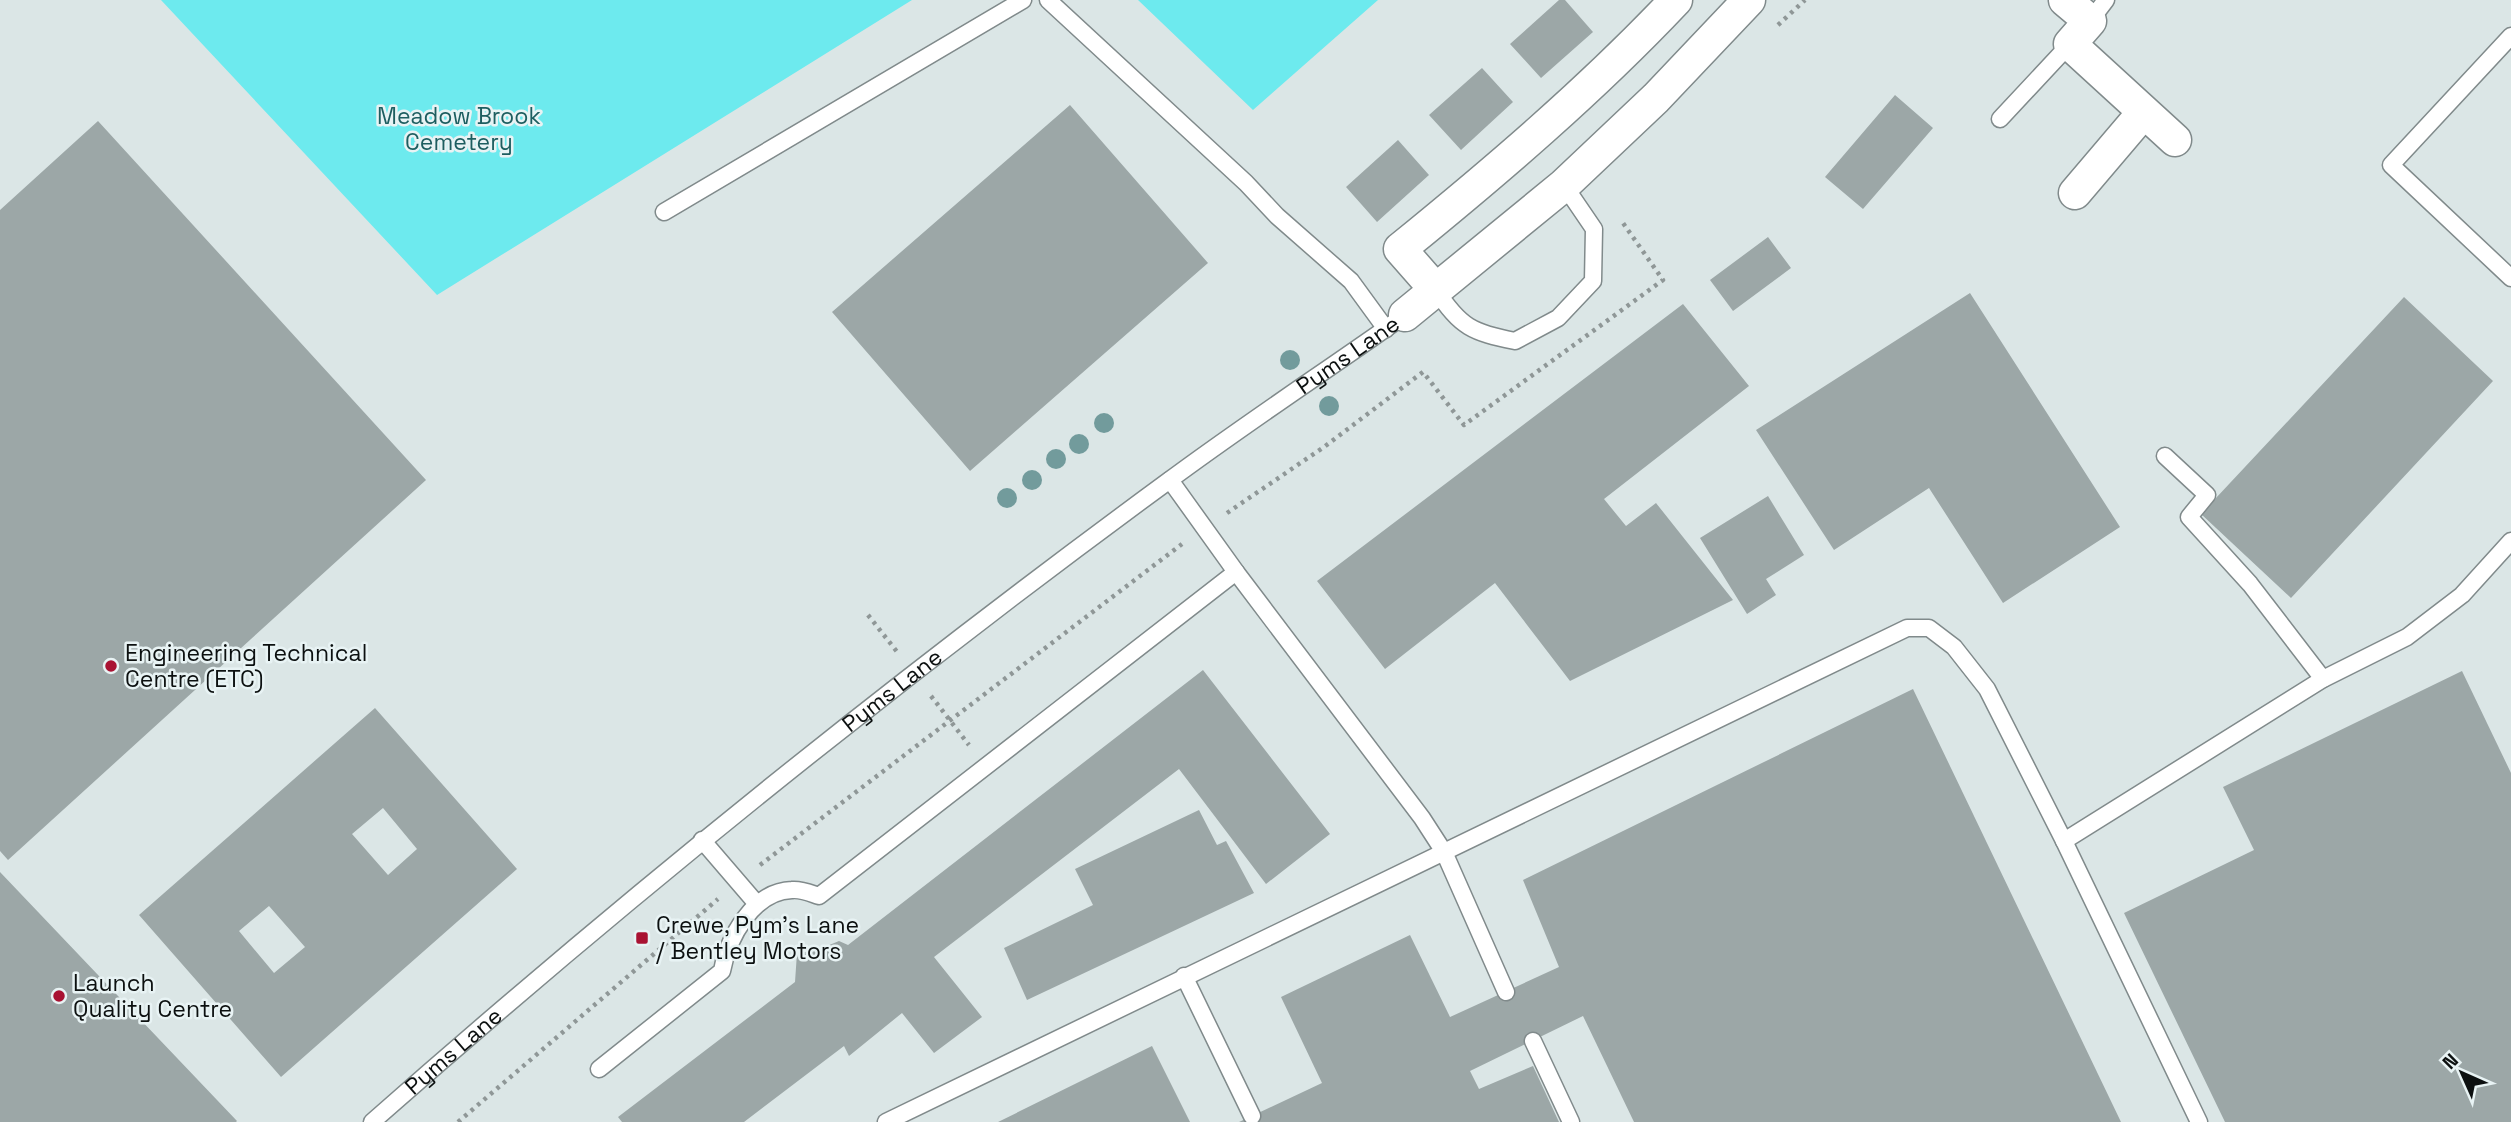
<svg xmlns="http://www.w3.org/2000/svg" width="2511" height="1122" font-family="'Space Grotesk',sans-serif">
	<rect width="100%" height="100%" fill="#dbe6e6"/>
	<path fill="#6deaee" d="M 161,0 L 912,0 L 437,295 Z
		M 1138,0 L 1378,0 L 1253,110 Z"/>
	<path fill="#9ca7a7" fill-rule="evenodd" d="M 1559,0 L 1565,0 L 1593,32 L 1541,78 L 1510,44 Z
		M 1482,68 L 1513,102 L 1461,150 L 1429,115 Z
		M 1895,95 L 1933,128 L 1863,209 L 1825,177 Z
		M 1070,105 L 1208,263 L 970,471 L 832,312 Z
		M 98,121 L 426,480 L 8,860 L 0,851 L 0,210 Z
		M 1398,140 L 1429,175 L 1377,222 L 1346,187 Z
		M 1768,237 L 1791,268 L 1733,311 L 1710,280 Z
		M 1970,293 L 2120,527 L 2003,603 L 1929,488 L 1834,550 L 1756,430 Z
		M 2404,297 L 2493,381 L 2291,598 L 2201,514 Z
		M 1683,304 L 1749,386 L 1604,499 L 1626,526 L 1656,503 L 1733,600 L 1570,681 L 1495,583 L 1385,669 L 1317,581 Z
		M 1768,496 L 1804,555 L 1766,579 L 1776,595 L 1747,614 L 1700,538 Z
		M 1203,670 L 1330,834 L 1266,884 L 1179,769 L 934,957 L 982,1017 L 934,1053 L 902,1013 L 849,1056 L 844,1046 L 744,1122 L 622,1122 L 618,1117 L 795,982 L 797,953 L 815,951 L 839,941 L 848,945 Z
		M 2462,671 L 2511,773 L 2511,1122 L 2225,1122 L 2124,913 L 2254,850 L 2223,787 Z
		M 1913,689 L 2121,1122 L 1634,1122 L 1583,1016 L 1470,1071 L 1479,1089 L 1533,1066 L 1559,1122 L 1239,1122 L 1322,1083 L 1281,997 L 1410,935 L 1450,1017 L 1559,967 L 1523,880 Z
		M 375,708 L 517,869 L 281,1077 L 139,915 ZM 383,808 L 417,849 L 388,875 L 352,834 ZM 269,906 L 305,947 L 274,973 L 239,931 Z
		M 1199,810 L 1217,845 L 1226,841 L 1254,893 L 1027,1000 L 1004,948 L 1093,905 L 1075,869 Z
		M 0,872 L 237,1121 L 236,1122 L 0,1122 Z
		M 1152,1046 L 1190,1122 L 998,1122 Z"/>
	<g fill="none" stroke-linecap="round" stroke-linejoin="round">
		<defs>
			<g id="service">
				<path d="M 1048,0 L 1246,183 L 1277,216 L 1351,281 L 1386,329"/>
				<path d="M 2090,21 L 2106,0"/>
				<path d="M 2511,36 L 2391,165 L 2511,278"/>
				<path d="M 2000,119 L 2070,44"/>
				<path d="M 664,212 L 1023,0"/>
				<path d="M 1436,290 C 1461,328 1472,332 1515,341 L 1558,318 L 1593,281 L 1594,229 L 1564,185"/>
				<path d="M 2165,456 L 2207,495 L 2189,517 L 2250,584 L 2323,679"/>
				<path d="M 1170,480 L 1236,572 L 1422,818 L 1444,852 L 1506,992"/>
				<path d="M 702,840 L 757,904"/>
				<path d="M 2064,841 L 2323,679 L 2407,637 L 2462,595 L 2511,541"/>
				<path d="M 1184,976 L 1252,1116"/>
				<path d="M 1533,1041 L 1571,1122"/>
				<path d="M 599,1069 L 722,971 C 728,938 753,891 792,890 C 801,889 810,893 819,896 L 1236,572"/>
				<path id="s1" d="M 372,1122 C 627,897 893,683 1167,482 C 1245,424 1326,371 1405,315"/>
				<path d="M 886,1122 L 1907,628 L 1929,628 L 1954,647 L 1987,689 L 2064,841 L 2199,1122"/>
			</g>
			<path id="minor" d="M 2065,0 L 2090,21 L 2070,44 L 2175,140
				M 2075,193 L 2143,113
				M 1436,290 L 1400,249 C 1496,171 1591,90 1676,0
				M 1405,315 L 1564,185 L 1656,98 L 1749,0"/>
		</defs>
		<use href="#service" stroke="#808a8b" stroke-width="19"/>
		<use href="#minor" stroke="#808a8b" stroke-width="35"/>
		<path stroke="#8f9797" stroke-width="4.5" stroke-dasharray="3.5 5" stroke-linecap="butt" d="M 1778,25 L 1805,0
			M 1227,513 L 1324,447 L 1423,372 L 1464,425 L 1663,280 L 1623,223
			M 868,615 L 898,653
			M 931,696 L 969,745
			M 760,865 L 1182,544
			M 458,1122 L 718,899"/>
		<use href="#service" stroke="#fff" stroke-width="16"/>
		<use href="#minor" stroke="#fff" stroke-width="32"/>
	</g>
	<g fill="#729b9c">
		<circle cx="1290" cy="360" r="10"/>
		<circle cx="1329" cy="406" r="10"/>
		<circle cx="1104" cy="423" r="10"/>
		<circle cx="1079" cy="444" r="10"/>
		<circle cx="1056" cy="459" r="10"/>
		<circle cx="1032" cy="480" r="10"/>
		<circle cx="1007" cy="498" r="10"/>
	</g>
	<g fill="#a91232" stroke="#e8f3f4" stroke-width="2.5">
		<circle cx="111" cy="666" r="7"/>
		<rect x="635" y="931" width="14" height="14" rx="3.5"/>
		<circle cx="59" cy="996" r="7"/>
	</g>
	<g text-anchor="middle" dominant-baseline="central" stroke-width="5" stroke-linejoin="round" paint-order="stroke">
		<g font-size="23" fill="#1d5e60" stroke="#e8f3f4">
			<text x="459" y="116">Meadow Brook<tspan x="459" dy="26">Cemetery</tspan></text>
		</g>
		<g font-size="23" fill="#0c1010" stroke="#e8f3f4">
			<text stroke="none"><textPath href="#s1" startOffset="1242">Pyms Lane</textPath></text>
			<text stroke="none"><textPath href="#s1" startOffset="676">Pyms Lane</textPath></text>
			<text stroke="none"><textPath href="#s1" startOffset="108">Pyms Lane</textPath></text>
		</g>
		<g font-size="23" fill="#0c1010" stroke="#e8f3f4" text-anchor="start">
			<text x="125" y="653">Engineering Technical<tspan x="125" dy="26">Centre (ETC)</tspan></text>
			<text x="656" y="925">Crewe, Pym's Lane<tspan x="656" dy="26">/ Bentley Motors</tspan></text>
			<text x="73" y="983">Launch<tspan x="73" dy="26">Quality Centre</tspan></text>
		</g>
	</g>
	<g transform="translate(2462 1073) rotate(315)" stroke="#e8f3f4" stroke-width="5" paint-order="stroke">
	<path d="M0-5L12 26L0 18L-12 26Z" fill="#0c1010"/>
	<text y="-10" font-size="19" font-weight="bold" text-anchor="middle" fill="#0c1010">N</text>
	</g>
</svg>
